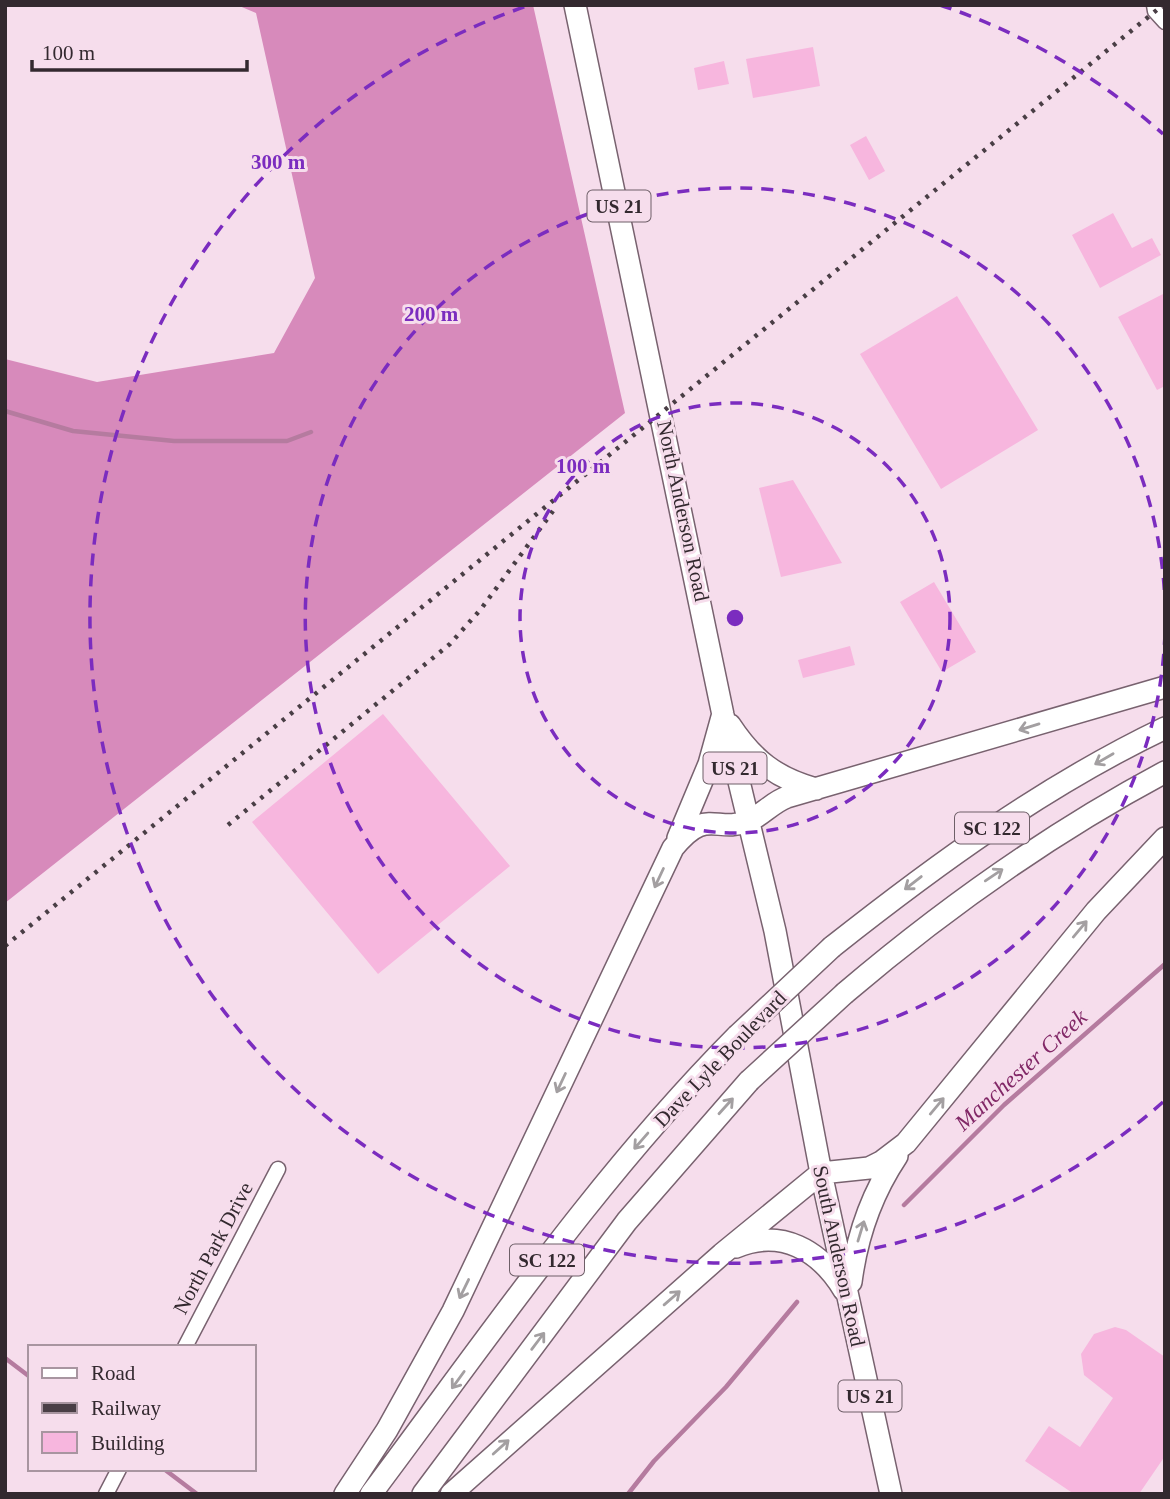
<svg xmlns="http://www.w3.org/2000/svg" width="1170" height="1499" font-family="'Times New Roman',serif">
	<rect width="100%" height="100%" fill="#f6ddec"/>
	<path fill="#d78abb" d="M 237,5 L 533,5 L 625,413 L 5,903 L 5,359 L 97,382 L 274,353 L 315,278 L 256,13 Z"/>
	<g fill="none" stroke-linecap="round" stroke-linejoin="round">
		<path stroke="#b57b9f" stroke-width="4.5" d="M 5,411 L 73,431 L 174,441 L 287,441 L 311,432
			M 904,1205 L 1004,1105 L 1165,964
			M 5,1358 L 30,1377
			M 164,1469 L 197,1494
			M 628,1494 L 654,1461 L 726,1387 L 797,1302"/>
	</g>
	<path fill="#f7b6de" d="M 813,47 L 820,86 L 753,98 L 746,59 Z
		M 724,61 L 729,84 L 698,90 L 694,68 Z
		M 866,136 L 885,171 L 869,180 L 850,145 Z
		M 1113,213 L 1132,248 L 1152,238 L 1161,255 L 1100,288 L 1072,235 Z
		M 1165,293 L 1165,386 L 1157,390 L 1118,317 Z
		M 957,296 L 1038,430 L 941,489 L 860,354 Z
		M 793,480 L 842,563 L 781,577 L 759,488 Z
		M 934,582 L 976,652 L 942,672 L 900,602 Z
		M 850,646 L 855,665 L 803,678 L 798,660 Z
		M 383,714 L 510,866 L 378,974 L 252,822 Z
		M 1115,1327 L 1126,1330 L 1165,1357 L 1165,1456 L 1139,1494 L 1074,1494 L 1025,1461 L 1049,1426 L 1080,1447 L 1113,1398 L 1084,1375 L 1081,1354 L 1094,1334 Z"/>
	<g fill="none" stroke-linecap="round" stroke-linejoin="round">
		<defs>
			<path id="minor" d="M 1154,5 L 1155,11 L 1165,22
				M 185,1347 L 278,1169
				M 106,1494 L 119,1469"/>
			<path id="primary" d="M 575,5 L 723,715 L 775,931 L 821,1173 L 891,1494
				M 730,725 C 753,760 776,778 816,789
				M 678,838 L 709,764 L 722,717
				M 832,947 C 937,864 1044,786 1165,728
				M 845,993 C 945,908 1049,834 1165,772
				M 736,1247 C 781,1228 820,1250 844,1290
				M 851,1282 C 857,1235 871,1195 897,1156
				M 345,1494 L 387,1430 L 453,1311 L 673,848 C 707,806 715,834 749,821 C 762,815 773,802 787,797 L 1165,687
				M 371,1494 C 488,1338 599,1175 737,1036
				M 423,1494 L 627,1221 L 749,1081
				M 451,1494 L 722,1254 L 821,1173 L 869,1168 L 881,1162 L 906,1143 L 1096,911 L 1165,838"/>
		</defs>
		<use href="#minor" stroke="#78626f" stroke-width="17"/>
		<use href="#primary" stroke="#78626f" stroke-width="24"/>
		<use href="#minor" stroke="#fff" stroke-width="14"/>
		<use href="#primary" stroke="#fff" stroke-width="21"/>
		<path stroke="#493e45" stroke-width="4.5" stroke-dasharray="3.5 7" stroke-linecap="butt" d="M 228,825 L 450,644 L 481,609 L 553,511
			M 5,946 L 1163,5"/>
		<defs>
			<path id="primary-bridge" d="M 737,1036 L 832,947
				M 749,1081 L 845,993"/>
		</defs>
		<use href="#primary-bridge" stroke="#78626f" stroke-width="24" stroke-linecap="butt"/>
		<use href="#primary-bridge" stroke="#fff" stroke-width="21"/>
	</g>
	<defs><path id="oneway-shaft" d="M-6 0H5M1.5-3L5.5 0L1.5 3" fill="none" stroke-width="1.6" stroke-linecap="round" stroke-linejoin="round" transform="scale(1.75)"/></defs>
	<g stroke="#a39fa1">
		<use href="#oneway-shaft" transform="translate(1029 727) rotate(163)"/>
		<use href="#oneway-shaft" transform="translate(1104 759) rotate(150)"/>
		<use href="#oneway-shaft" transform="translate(994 875) rotate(-34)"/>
		<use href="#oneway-shaft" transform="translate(659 878) rotate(115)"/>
		<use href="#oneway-shaft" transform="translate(913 883) rotate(142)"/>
		<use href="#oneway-shaft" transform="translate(1080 929) rotate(-50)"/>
		<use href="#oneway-shaft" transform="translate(561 1083) rotate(115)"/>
		<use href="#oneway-shaft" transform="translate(726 1106) rotate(-48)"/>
		<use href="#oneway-shaft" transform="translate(937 1106) rotate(-50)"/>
		<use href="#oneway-shaft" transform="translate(641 1141) rotate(131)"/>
		<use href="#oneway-shaft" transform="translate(861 1231) rotate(-73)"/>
		<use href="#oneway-shaft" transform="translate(464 1289) rotate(116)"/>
		<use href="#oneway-shaft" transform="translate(672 1298) rotate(-41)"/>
		<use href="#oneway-shaft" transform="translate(538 1341) rotate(-53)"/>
		<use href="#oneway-shaft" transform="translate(458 1380) rotate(126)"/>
		<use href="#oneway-shaft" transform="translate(501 1447) rotate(-42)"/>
	</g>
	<g fill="none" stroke="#7b2cbf" stroke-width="3.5" stroke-dasharray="12 9">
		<circle cx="735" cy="618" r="215"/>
		<path d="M1165 633A430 430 0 1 1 1165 603"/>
		<path d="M1163 1102A646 646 0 1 1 530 5M940 5A646 646 0 0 1 1163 134"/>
	</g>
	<g text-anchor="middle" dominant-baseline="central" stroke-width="6" stroke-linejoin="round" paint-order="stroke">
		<g fill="#f6ddec" stroke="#6e5f68" stroke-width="2">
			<rect x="587.5" y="190.5" width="63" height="31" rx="5"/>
			<rect x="703.5" y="752.5" width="63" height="31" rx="5"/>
			<rect x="955" y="812.5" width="74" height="31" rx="5"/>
			<rect x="510" y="1244.5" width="74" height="31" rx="5"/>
			<rect x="838.5" y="1380.5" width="63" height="31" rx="5"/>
		</g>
		<g font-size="19" font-weight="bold" fill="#33292f">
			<text x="619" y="206">US 21</text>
			<text x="735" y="768">US 21</text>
			<text x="992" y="828">SC 122</text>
			<text x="547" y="1260">SC 122</text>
			<text x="870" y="1396">US 21</text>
		</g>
		<g font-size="21" fill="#33292f" stroke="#f6ddec">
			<text transform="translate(683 511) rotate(78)">North Anderson Road</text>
			<text transform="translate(720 1059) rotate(-46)">Dave Lyle Boulevard</text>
			<text transform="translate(213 1248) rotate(-62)">North Park Drive</text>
			<text transform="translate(839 1256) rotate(78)">South Anderson Road</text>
		</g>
		<g font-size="23" font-style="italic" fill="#822867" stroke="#f6ddec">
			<text transform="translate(1021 1070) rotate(-42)">Manchester Creek</text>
		</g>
	</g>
	<circle cx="735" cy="618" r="10" fill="#7b2cbf" stroke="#f6ddec" stroke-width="3.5"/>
	<g font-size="21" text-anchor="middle" font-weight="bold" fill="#7b2cbf" stroke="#f6ddec" stroke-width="6" stroke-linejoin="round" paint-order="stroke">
		<text x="278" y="169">300 m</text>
		<text x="431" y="321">200 m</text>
		<text x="583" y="473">100 m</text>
	</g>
	<rect width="1170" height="1499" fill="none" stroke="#33292f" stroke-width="14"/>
	<rect x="28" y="1345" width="228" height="126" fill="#f6ddec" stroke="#a895a0" stroke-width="2"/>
	<rect x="42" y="1368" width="35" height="10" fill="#ffffff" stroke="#a895a0" stroke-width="2"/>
	<text x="91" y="1380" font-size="21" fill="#33292f">Road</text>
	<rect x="42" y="1403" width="35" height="10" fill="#493e45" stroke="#a895a0" stroke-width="2"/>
	<text x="91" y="1415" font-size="21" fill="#33292f">Railway</text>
	<rect x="42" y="1432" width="35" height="21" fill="#f7b6de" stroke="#a895a0" stroke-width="2"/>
	<text x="91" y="1450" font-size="21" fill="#33292f">Building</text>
	<path d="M32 60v10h215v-10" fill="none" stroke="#33292f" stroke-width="3.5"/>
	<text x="42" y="60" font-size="21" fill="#33292f" stroke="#f6ddec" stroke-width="5" paint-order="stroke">100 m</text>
</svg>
